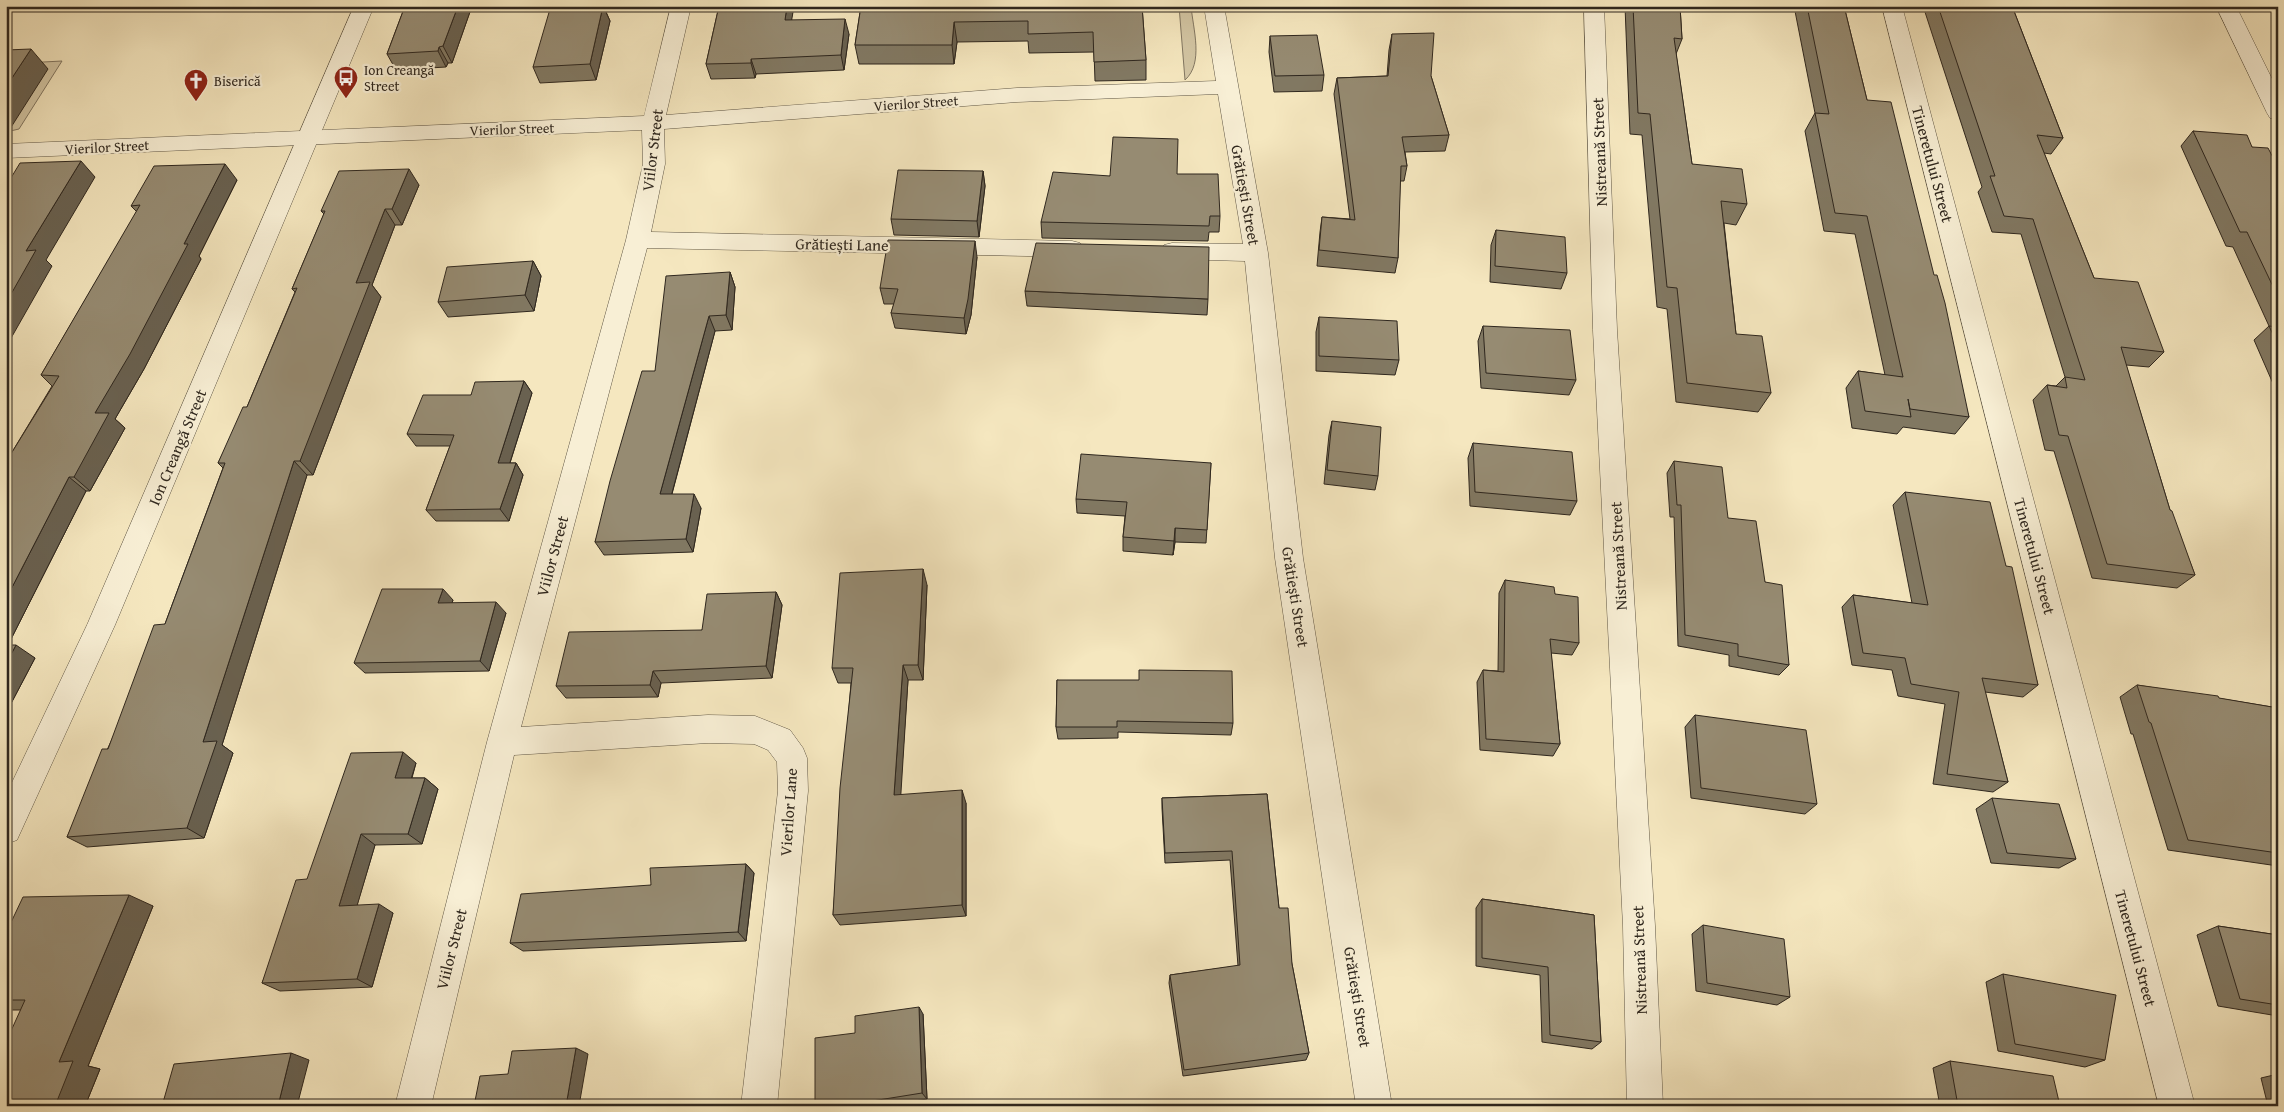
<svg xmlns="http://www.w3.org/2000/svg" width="2284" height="1112" font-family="'Gentium Book Plus',serif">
	<rect width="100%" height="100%" fill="#f5e7bf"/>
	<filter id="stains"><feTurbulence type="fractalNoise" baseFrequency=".004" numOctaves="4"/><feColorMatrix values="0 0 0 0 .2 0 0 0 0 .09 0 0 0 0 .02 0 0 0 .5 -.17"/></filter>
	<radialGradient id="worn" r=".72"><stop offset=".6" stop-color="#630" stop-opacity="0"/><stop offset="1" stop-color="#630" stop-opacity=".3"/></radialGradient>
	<path fill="#d3c6a4" stroke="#817661" d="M 1179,6 L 1191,6 C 1193,29 1204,63 1185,80 Z
		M 62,61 L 19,129 L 6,132 L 6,64 Z"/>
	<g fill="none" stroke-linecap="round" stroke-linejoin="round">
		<defs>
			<path id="minor" d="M 671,6 L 691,6 L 666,115 L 1017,88 L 1216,81 L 1204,6 L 1224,6 L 1268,253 L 1303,558 L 1392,1106 L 1356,1106 L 1275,558 L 1245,261 L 1172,259 L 1164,257 L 1160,251 L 1164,245 L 1172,243 L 1243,244 L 1218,94 L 1017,102 L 664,129 L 665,164 L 651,232 L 1072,241 L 1080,243 L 1084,249 L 1080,255 L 1072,257 L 647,248 L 521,727 L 708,715 L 755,716 L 790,730 L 803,748 L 807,758 L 808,791 L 777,1106 L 741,1106 L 778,791 L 777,762 L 768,750 L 754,744 L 708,743 L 514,755 L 431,1106 L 395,1106 L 487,742 L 626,240 L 643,164 L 642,130 L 6,158 L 6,144 L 644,116 Z
				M 1584,6 L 1604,6 L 1617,330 L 1655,926 L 1663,1106 L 1627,1106 L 1623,926 L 1593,330 Z
				M 1882,6 L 1902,6 L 2195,1106 L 2159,1106 Z
				M 2216,6 L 2236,6 L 2278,91 L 2278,120 L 2270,118 L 2267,113 Z"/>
			<path id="tertiary" d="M 354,6 L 374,6 L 115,625 L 17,840 L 6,844 L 6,795 L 87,625 Z"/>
		</defs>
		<use href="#minor" stroke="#605746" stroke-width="1"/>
		<use href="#tertiary" stroke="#605746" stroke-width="1"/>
		<use href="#minor" fill="#f8efd5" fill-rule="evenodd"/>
		<use href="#tertiary" fill="#f8efd5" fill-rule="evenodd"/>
	</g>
	<path fill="#817862" stroke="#2f271e" d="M 405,6 L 472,6 L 452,63 L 448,63 L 446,67 L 396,70 L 387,54 Z
		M 583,6 L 637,6 L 604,7 L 610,21 L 596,80 L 540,83 L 533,67 Z
		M 719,6 L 794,6 L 791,20 L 849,34 L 844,70 L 756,74 L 755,78 L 711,79 L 706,64 Z
		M 861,6 L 1142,6 L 1146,60 L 1146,80 L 1095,81 L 1094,52 L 1029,53 L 1028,41 L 957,42 L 954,64 L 859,64 L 855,45 Z
		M 1625,6 L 1680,6 L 1682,39 L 1676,54 L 1692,164 L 1747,204 L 1736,225 L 1724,223 L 1736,334 L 1771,393 L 1758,412 L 1676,402 L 1667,309 L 1657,307 L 1642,135 L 1630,134 Z
		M 1794,6 L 1844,6 L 1867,100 L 1969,417 L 1955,434 L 1903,427 L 1897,434 L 1852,428 L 1846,388 L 1858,371 L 1885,375 L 1855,234 L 1824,231 L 1805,131 L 1815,113 Z
		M 1926,6 L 2012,6 L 2063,138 L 2051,154 L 2044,153 L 2094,278 L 2164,352 L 2149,367 L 2126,365 L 2170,510 L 2195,575 L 2177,588 L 2092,578 L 2054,451 L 2045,450 L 2033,400 L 2047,385 L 2056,386 L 2065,377 L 2021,234 L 1992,232 L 1978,192 L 1982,187 L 1924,9 Z
		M 1392,34 L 1431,76 L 1449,135 L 1445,151 L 1405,152 L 1407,166 L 1404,181 L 1400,181 L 1398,258 L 1395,273 L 1317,266 L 1320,232 L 1322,217 L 1350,219 L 1334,94 L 1337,78 L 1387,76 L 1389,50 Z
		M 1270,36 L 1324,75 L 1322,91 L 1274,92 L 1269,52 Z
		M 2193,131 L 2252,147 L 2278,167 L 2278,395 L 2254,340 L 2269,326 L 2233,247 L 2226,246 L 2181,146 Z
		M 983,171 L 985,186 L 979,237 L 894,235 L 891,219 Z
		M 1177,174 L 1220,216 L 1219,232 L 1209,232 L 1208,241 L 1042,238 L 1041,222 L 1110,176 Z
		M 237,180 L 199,256 L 201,259 L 144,369 L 115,419 L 125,428 L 90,491 L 86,491 L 8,645 L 35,658 L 6,713 L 6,462 L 52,386 L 41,375 L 137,212 L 131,206 Z
		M 419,185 L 402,225 L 395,225 L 372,285 L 381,297 L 313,475 L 307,475 L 222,745 L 233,753 L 204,838 L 87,847 L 67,837 L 165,624 L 223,468 L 218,463 L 247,407 L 295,292 L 292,289 L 324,214 L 321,211 Z
		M 1496,230 L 1567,273 L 1561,289 L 1490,282 L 1491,245 Z
		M 977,257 L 971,315 L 966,334 L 895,328 L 891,313 L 894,304 L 884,304 L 880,288 Z
		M 533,261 L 541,276 L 534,311 L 448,317 L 438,302 Z
		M 730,272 L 735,287 L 732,330 L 715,331 L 672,494 L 701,508 L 693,552 L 604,555 L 595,542 L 655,371 Z
		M 1025,291 L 1208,299 L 1207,315 L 1027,306 Z
		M 1319,317 L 1399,360 L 1395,375 L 1316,371 L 1316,332 Z
		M 1483,326 L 1576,380 L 1569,395 L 1481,388 L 1478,341 Z
		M 524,381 L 532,393 L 510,463 L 516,463 L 523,475 L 509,521 L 436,521 L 426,510 L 450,446 L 416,446 L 407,434 L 471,395 Z
		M 1332,421 L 1378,476 L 1375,490 L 1324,484 L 1329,435 Z
		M 1473,443 L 1577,501 L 1570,515 L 1470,506 L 1468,458 Z
		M 1674,461 L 1728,518 L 1765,582 L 1789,665 L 1779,675 L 1729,666 L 1729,655 L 1678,646 L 1674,517 L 1670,517 L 1667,473 Z
		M 1211,463 L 1206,543 L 1175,542 L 1173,555 L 1123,551 L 1123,537 L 1125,516 L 1077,513 L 1076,499 Z
		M 1905,492 L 2006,566 L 2038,685 L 2023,697 L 1985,692 L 2008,782 L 1993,792 L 1933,784 L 1945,704 L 1898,696 L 1892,670 L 1852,665 L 1842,607 L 1853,595 L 1912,603 L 1893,505 Z
		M 1505,580 L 1555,594 L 1579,643 L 1572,655 L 1551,653 L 1560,744 L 1553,756 L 1480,750 L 1477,682 L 1483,670 L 1498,671 L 1499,593 Z
		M 927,585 L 923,680 L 908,680 L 900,795 L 966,803 L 966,916 L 840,925 L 833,915 L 851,683 L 838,683 L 832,668 Z
		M 776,592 L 782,605 L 772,678 L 661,683 L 658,697 L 566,698 L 556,686 L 702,630 Z
		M 453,600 L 452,603 L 506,613 L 489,671 L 365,673 L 354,663 Z
		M 1057,680 L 1233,723 L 1231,735 L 1118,732 L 1118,738 L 1058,739 L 1056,727 Z
		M 2137,685 L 2278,708 L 2278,866 L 2168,850 L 2133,734 L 2131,734 L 2120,697 Z
		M 1695,715 L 1817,804 L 1805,814 L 1691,798 L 1685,727 Z
		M 416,763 L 412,778 L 425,778 L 438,789 L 422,844 L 375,845 L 357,905 L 393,913 L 372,987 L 280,991 L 262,983 L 307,879 Z
		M 1267,794 L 1279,908 L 1292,964 L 1309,1053 L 1306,1060 L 1183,1076 L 1169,983 L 1170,975 L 1238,966 L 1230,860 L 1165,863 L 1162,808 L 1162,798 Z
		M 1992,798 L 2076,859 L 2059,868 L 1991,863 L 1976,809 Z
		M 746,864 L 754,873 L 746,941 L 523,951 L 510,943 L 651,885 Z
		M 1482,899 L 1594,915 L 1601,1042 L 1592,1049 L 1542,1042 L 1540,975 L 1476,966 L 1476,908 Z
		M 153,906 L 88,1066 L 100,1069 L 85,1106 L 6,1106 L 21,1010 L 6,1010 L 6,933 Z
		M 1703,925 L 1790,997 L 1777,1005 L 1696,991 L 1692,934 Z
		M 2218,926 L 2278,935 L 2278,1016 L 2218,1006 L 2197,935 Z
		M 2003,974 L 2105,1060 L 2085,1067 L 1998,1051 L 1986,982 Z
		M 923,1014 L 927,1099 L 883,1106 L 815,1106 L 855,1033 Z
		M 1950,1061 L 2060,1106 L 1940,1106 L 1933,1068 Z
		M 2278,1074 L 2278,1106 L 2268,1106 L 2261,1078 Z"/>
	<path fill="#696150" stroke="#2f271e" d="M 6,6 L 13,6 L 6,20 Z
		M 458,6 L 472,6 L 452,63 L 443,46 Z
		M 603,6 L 610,21 L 596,80 L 590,64 Z
		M 787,6 L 794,6 L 789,36 L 785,20 Z
		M 845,19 L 849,34 L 844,70 L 841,55 Z
		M 954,22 L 957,42 L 954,64 L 952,45 Z
		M 439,47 L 448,63 L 446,67 L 438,51 Z
		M 31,49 L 48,69 L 8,132 L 6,131 L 6,87 Z
		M 751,59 L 756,74 L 755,78 L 751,63 Z
		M 81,161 L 95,177 L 46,260 L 52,266 L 6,347 L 6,303 L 26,251 Z
		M 225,164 L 237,180 L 199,256 L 201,259 L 144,369 L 115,419 L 125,428 L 90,491 L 74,477 L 95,413 L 184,244 Z
		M 409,169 L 419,185 L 402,225 L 392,209 Z
		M 983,171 L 985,186 L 979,237 L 977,221 Z
		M 385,209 L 395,225 L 372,285 L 381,297 L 313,475 L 300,461 L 356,283 Z
		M 975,241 L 977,257 L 971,315 L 966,334 L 964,318 Z
		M 533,261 L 541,276 L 534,311 L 525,295 Z
		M 730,272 L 735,287 L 732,330 L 726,315 Z
		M 709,316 L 715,331 L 668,508 L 660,494 Z
		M 524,381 L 532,393 L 506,475 L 498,463 Z
		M 294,461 L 307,475 L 222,745 L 233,753 L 204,838 L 187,828 L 203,742 Z
		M 516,463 L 523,475 L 509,521 L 500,509 Z
		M 69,477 L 86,491 L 6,649 L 6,599 Z
		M 694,494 L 701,508 L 693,552 L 686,539 Z
		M 1175,528 L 1175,542 L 1173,555 L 1174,541 Z
		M 923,569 L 927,585 L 923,680 L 918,665 Z
		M 443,589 L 453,600 L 448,614 L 438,603 Z
		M 776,592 L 782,605 L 772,678 L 766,666 Z
		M 496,602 L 506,613 L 489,671 L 480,661 Z
		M 16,645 L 35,658 L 6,713 L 6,664 Z
		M 903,665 L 908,680 L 900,808 L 894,795 Z
		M 653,671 L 661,683 L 658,697 L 650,685 Z
		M 403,752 L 416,763 L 408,789 L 395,778 Z
		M 425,778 L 438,789 L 422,844 L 408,834 Z
		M 962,790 L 966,803 L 966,916 L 962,905 Z
		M 361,834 L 375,845 L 354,916 L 339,906 Z
		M 746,864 L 754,873 L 746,941 L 738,932 Z
		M 129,895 L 153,906 L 88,1066 L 100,1069 L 85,1106 L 55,1106 L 59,1062 Z
		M 379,904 L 393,913 L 372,987 L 357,979 Z
		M 919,1007 L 923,1014 L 927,1099 L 922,1093 Z
		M 576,1048 L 588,1054 L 579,1106 L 566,1106 Z
		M 291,1053 L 309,1060 L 297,1106 L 278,1106 Z"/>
	<path fill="#968b72" stroke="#2f271e" d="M 405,6 L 458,6 L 443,46 L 439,47 L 438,51 L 387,54 Z
		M 589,6 L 603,6 L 590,64 L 533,67 L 550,9 Z
		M 719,6 L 787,6 L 785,20 L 845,19 L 841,55 L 751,59 L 751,63 L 706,64 Z
		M 861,6 L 1142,6 L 1146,60 L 1094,62 L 1093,32 L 1028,34 L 1028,21 L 954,22 L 952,45 L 855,45 Z
		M 1633,6 L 1680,6 L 1682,39 L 1674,38 L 1692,164 L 1742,169 L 1747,204 L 1721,201 L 1736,334 L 1762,336 L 1771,393 L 1687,383 L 1677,288 L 1667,287 L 1650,114 L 1638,113 Z
		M 1807,6 L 1844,6 L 1867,100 L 1891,102 L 1934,275 L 1937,275 L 1945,303 L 1969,417 L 1910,409 L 1908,399 L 1911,417 L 1865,411 L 1858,371 L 1903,377 L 1867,216 L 1835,213 L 1815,113 L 1829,114 Z
		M 1938,6 L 2012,6 L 2063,138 L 2037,135 L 2094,278 L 2138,282 L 2164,352 L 2121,347 L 2170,510 L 2172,511 L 2195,575 L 2107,564 L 2068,436 L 2059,435 L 2047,385 L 2067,388 L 2065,377 L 2085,380 L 2033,219 L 2004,216 L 1990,176 L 1995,176 Z
		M 1434,33 L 1431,76 L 1449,135 L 1402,137 L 1407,166 L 1401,166 L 1398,258 L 1319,250 L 1322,217 L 1355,220 L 1337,78 L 1388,76 L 1392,34 Z
		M 1317,35 L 1324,75 L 1275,76 L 1270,36 Z
		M 31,49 L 6,87 L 6,50 Z
		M 2193,131 L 2247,135 L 2252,147 L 2268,148 L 2278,167 L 2278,297 L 2247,232 L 2240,232 Z
		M 1113,137 L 1178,139 L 1177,174 L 1218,174 L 1220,216 L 1210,216 L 1209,226 L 1041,222 L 1053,172 L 1110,176 Z
		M 81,161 L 26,251 L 36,250 L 6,303 L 6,186 L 20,163 Z
		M 225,164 L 184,244 L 188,244 L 130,354 L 95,413 L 109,413 L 74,477 L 69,477 L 6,599 L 6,462 L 59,376 L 41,375 L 140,205 L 131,206 L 154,166 Z
		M 409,169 L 392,209 L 385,209 L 356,283 L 370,282 L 300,461 L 294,461 L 203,742 L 217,741 L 187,828 L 67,837 L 102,749 L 108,749 L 154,625 L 165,624 L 225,463 L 218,463 L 243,407 L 247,407 L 297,288 L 292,289 L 325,211 L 321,211 L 339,171 Z
		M 898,170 L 983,171 L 977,221 L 891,219 Z
		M 1496,230 L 1565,237 L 1567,273 L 1495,266 Z
		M 888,240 L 975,241 L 968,299 L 964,318 L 891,313 L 898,289 L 880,288 Z
		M 1036,243 L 1209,247 L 1208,299 L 1025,291 Z
		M 533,261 L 525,295 L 438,302 L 447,267 Z
		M 730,272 L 726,315 L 709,316 L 660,494 L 694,494 L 686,539 L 595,542 L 610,481 L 642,371 L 655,371 L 666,276 Z
		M 1319,317 L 1397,321 L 1399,360 L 1319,356 Z
		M 1483,326 L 1570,330 L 1576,380 L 1486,373 Z
		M 2269,326 L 2278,327 L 2278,345 Z
		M 524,381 L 498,463 L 516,463 L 500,509 L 426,510 L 454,435 L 407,434 L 423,395 L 471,395 L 475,382 Z
		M 1332,421 L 1381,427 L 1378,476 L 1327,470 Z
		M 1473,443 L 1572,452 L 1577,501 L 1475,492 Z
		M 1081,454 L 1211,463 L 1207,530 L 1175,528 L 1174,541 L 1123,537 L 1127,502 L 1076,499 Z
		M 1674,461 L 1722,467 L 1728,518 L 1756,521 L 1765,582 L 1782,585 L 1789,665 L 1738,656 L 1738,644 L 1685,635 L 1681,505 L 1677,505 Z
		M 1905,492 L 1990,502 L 2006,566 L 2012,567 L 2038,685 L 1982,678 L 2008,782 L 1947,774 L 1959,692 L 1911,684 L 1905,658 L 1863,653 L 1853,595 L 1928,605 Z
		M 923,569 L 918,665 L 903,665 L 894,795 L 962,790 L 962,905 L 833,915 L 840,788 L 853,668 L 832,668 L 840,573 Z
		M 1505,580 L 1554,587 L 1555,594 L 1578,597 L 1579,643 L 1550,639 L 1560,744 L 1486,739 L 1483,670 L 1504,672 Z
		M 382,589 L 443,589 L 438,603 L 496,602 L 480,661 L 354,663 Z
		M 776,592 L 766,666 L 653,671 L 650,685 L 556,686 L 569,632 L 702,630 L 707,594 Z
		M 6,645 L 16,645 L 6,664 Z
		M 1139,670 L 1232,671 L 1233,723 L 1117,721 L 1117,727 L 1056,727 L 1057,680 L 1139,680 Z
		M 2137,685 L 2218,696 L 2219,698 L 2278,708 L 2278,772 L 2274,772 L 2278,782 L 2278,853 L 2188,840 L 2151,723 L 2149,722 Z
		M 1695,715 L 1806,730 L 1817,804 L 1701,788 Z
		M 403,752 L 395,778 L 425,778 L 408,834 L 361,834 L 339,906 L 379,904 L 357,979 L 262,983 L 296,880 L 307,879 L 351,753 Z
		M 1267,794 L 1279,908 L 1288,908 L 1292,964 L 1309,1053 L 1184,1070 L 1170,975 L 1240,965 L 1232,851 L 1165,853 L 1162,798 Z
		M 1992,798 L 2059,804 L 2076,859 L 2007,853 Z
		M 746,864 L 738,932 L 510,943 L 521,894 L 651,885 L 650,868 Z
		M 129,895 L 59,1062 L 73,1061 L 55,1106 L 6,1106 L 6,1042 L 25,1000 L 6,1000 L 6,933 L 23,897 Z
		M 1482,899 L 1594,915 L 1601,1042 L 1550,1035 L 1548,967 L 1482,958 Z
		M 1703,925 L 1784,939 L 1790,997 L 1707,983 Z
		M 2218,926 L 2278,935 L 2278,1005 L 2240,999 Z
		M 2003,974 L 2116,995 L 2105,1060 L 2015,1044 Z
		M 919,1007 L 922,1093 L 841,1106 L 815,1106 L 815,1038 L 855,1033 L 855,1016 Z
		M 576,1048 L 566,1106 L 474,1106 L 480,1076 L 508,1074 L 512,1051 Z
		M 291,1053 L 278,1106 L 162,1106 L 174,1064 Z
		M 1950,1061 L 2053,1076 L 2060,1106 L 1958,1106 Z"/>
	<defs>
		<symbol id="bus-pin" viewBox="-11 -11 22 30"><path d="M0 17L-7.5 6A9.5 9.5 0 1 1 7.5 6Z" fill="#8f2418" stroke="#f8efd5"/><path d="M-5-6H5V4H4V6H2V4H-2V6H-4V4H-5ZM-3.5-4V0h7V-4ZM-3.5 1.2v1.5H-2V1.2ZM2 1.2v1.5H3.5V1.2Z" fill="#fff"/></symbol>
		<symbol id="church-pin" viewBox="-11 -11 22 30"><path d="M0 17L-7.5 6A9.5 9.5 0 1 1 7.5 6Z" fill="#8f2418" stroke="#f8efd5"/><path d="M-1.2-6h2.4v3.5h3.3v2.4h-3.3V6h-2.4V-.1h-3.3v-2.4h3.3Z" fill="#fff"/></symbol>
	</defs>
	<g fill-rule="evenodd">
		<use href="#bus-pin" x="332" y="64" width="28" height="38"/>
		<use href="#church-pin" x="182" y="67" width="28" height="38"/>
	</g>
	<g text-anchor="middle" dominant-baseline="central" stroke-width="4.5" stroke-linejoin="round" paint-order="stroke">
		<g font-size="14" fill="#2f271e" stroke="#f8efd5" text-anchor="start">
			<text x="364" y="70">Ion Creangă<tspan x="364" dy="16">Street</tspan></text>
			<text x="214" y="81">Biserică</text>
		</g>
		<g font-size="14" fill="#2f271e" stroke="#f8efd5">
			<text transform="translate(916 103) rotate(-4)">Vierilor Street</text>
			<text transform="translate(512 129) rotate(-2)">Vierilor Street</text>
			<text transform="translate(107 147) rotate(-3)">Vierilor Street</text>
		</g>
		<g font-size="16" fill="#2f271e" stroke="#f8efd5">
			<text transform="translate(652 150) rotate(-83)">Viilor Street</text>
			<text transform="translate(1599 152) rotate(-92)">Nistreană Street</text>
			<text transform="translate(1933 164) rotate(75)">Tineretului Street</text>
			<text transform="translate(1246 195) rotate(80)">Grătiești Street</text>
			<text transform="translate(842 244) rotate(1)">Grătiești Lane</text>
			<text transform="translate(177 447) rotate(-67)">Ion Creangă Street</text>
			<text transform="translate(552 556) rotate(-75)">Viilor Street</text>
			<text transform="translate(1618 556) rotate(-93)">Nistreană Street</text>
			<text transform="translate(2035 556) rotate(75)">Tineretului Street</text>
			<text transform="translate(1296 597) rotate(81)">Grătiești Street</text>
			<text transform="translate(788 812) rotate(-86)">Vierilor Lane</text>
			<text transform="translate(2136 948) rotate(75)">Tineretului Street</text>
			<text transform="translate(451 949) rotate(-76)">Viilor Street</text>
			<text transform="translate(1639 960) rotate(-92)">Nistreană Street</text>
			<text transform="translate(1358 997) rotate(81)">Grătiești Street</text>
		</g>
	</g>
	<rect width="2284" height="1112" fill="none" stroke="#f5e7bf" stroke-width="25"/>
	<rect x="8" y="8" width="2269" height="1097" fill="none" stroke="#2f271e" stroke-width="2.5"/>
	<rect x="12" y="12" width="2259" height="1087" fill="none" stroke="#2f271e"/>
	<rect width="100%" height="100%" filter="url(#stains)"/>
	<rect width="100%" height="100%" fill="url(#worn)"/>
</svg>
